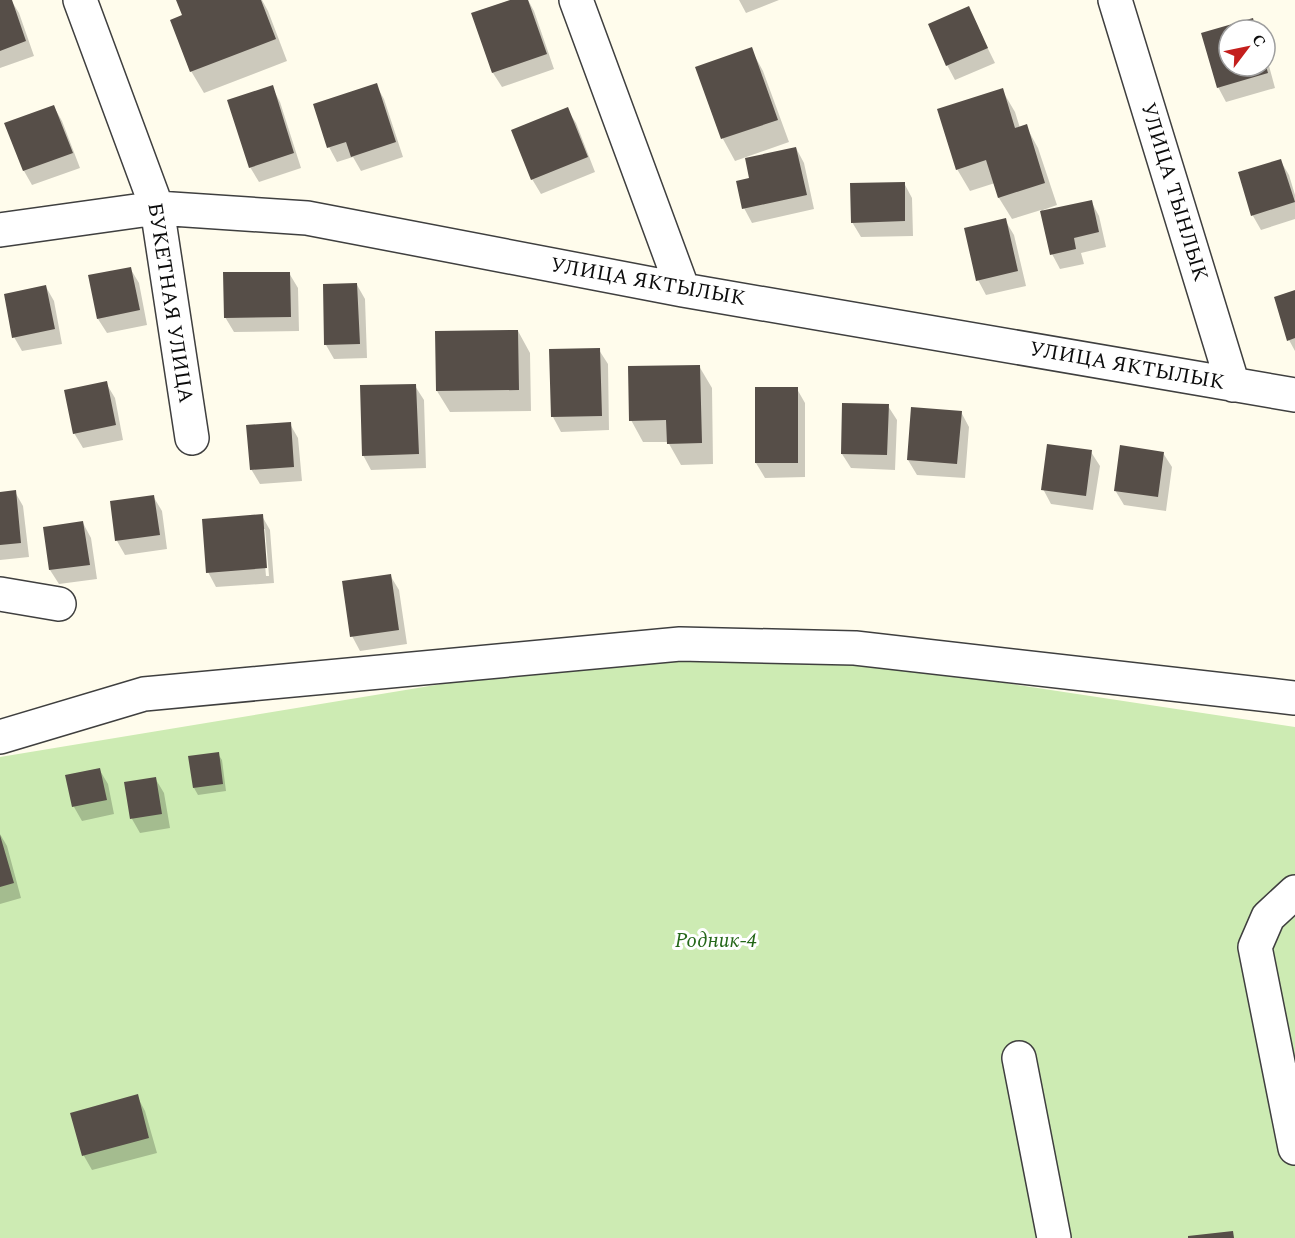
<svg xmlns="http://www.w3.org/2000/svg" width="1295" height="1238" font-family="Spectral,serif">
	<rect width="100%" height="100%" fill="#fffcec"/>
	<path fill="#cdebb3" d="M 714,639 L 1295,727 L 1295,1238 L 0,1238 L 0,757 Z"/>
	<path fill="#0003" fill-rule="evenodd" d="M 5,0 L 11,0 L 19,13 L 34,56 L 0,68 L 0,2 Z
		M 178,0 L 262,0 L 268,11 L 287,61 L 204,93 L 191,71 L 184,16 Z
		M 515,0 L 528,0 L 534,11 L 554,69 L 502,87 L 493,73 L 473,14 Z
		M 739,0 L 779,0 L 746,13 Z
		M 968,8 L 995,63 L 955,80 L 947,65 Z
		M 1252,20 L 1258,30 L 1229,30 L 1229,66 L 1265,66 L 1265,51 L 1275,88 L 1226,102 L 1218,87 L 1203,34 Z
		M 751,49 L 763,71 L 789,142 L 735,161 L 723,139 L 697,68 Z
		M 376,85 L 384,99 L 403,157 L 361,171 L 353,157 L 337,162 L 329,147 Z
		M 272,87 L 280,102 L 301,168 L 259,182 L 250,167 Z
		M 1002,90 L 1015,112 L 1020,128 L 1026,126 L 1038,148 L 1057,205 L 1043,210 L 1043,212 L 1091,201 L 1099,216 L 1106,247 L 1081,253 L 1084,264 L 1060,269 L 1052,254 L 1041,210 L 1012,219 L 999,198 L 995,183 L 970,191 L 957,169 Z
		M 54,107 L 62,121 L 80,168 L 32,185 L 24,171 L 6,124 Z
		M 567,109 L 576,123 L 595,172 L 541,194 L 532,179 Z
		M 796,148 L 804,163 L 814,209 L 752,223 L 744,208 L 751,179 Z
		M 1280,160 L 1289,175 L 1295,195 L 1295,219 L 1261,230 L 1253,216 L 1239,173 Z
		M 904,183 L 912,198 L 913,236 L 861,237 L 852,222 Z
		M 1005,220 L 1014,235 L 1026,286 L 986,295 L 978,280 Z
		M 130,268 L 139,283 L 147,325 L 107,333 L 98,319 Z
		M 289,273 L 298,288 L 299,331 L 234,332 L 225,317 Z
		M 357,285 L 365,299 L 367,358 L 334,359 L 326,345 Z
		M 46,287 L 54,301 L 62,344 L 22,351 L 14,337 Z
		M 1295,292 L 1295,351 L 1289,340 Z
		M 518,331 L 530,353 L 531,411 L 450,412 L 437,391 Z
		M 599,350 L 608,364 L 609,430 L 561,432 L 553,417 L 551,351 Z
		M 699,366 L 712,388 L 713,464 L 681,465 L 668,442 L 643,442 L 631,420 Z
		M 106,383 L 115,398 L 123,440 L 83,448 L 74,433 Z
		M 415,386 L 424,400 L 426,468 L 371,470 L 363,455 Z
		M 797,389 L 805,403 L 805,477 L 765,478 L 756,463 Z
		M 888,406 L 897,420 L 895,470 L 851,468 L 842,454 Z
		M 961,412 L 969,427 L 965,478 L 917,475 L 908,460 Z
		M 290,424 L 298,438 L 302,481 L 260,484 L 251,469 Z
		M 1091,452 L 1100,466 L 1093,510 L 1051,504 L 1043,489 Z
		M 1163,453 L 1172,467 L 1166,511 L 1124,505 L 1115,490 Z
		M 15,492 L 23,506 L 29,557 L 0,560 L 0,493 Z
		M 153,496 L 162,511 L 167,549 L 125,555 L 117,541 Z
		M 262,516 L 270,530 L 274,583 L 216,587 L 208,572 ZM 262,529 L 265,529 L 269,576 L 266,576 Z
		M 83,523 L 91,538 L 97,579 L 59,584 L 50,570 L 44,528 Z
		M 390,575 L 399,590 L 407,644 L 360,651 L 352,636 Z
		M 218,754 L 222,760 L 226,791 L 198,795 L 194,788 Z
		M 99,769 L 108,784 L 114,814 L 82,821 L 74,807 Z
		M 155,778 L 164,793 L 170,828 L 140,833 L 132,819 Z
		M 0,834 L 7,846 L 21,898 L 0,904 Z
		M 137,1096 L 145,1111 L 157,1153 L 92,1170 L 84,1156 L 72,1114 Z"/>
	<path fill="#564e48" d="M 0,0 L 12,0 L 26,41 L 0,51 Z
		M 176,0 L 261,0 L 276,39 L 190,72 L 170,20 L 182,15 Z
		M 510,0 L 528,0 L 547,54 L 492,73 L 471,13 Z
		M 969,6 L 988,48 L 946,66 L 928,24 Z
		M 1253,18 L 1256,30 L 1229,30 L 1229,66 L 1266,66 L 1268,73 L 1217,88 L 1201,33 Z
		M 752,47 L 778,120 L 721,139 L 695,67 Z
		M 377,83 L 396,142 L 351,157 L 346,142 L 327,148 L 313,104 Z
		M 273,85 L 294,153 L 249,168 L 227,100 Z
		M 1003,88 L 1015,128 L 1027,124 L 1045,183 L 998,198 L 986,160 L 956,170 L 937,109 Z
		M 54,105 L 73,153 L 23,171 L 4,123 Z
		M 568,107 L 588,157 L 531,180 L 511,130 Z
		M 796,147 L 807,195 L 742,209 L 736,181 L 749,178 L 745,158 Z
		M 1281,159 L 1295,202 L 1251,216 L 1238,172 Z
		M 905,182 L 905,221 L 851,223 L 850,183 Z
		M 1092,200 L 1099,232 L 1074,238 L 1076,249 L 1050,255 L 1040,211 Z
		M 1006,218 L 1018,271 L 976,281 L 964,228 Z
		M 131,267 L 140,310 L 97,319 L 88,275 Z
		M 223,272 L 290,272 L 291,317 L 224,318 Z
		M 357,283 L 360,344 L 324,345 L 323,284 Z
		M 46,285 L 55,329 L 12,338 L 4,294 Z
		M 1295,290 L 1295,338 L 1287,341 L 1274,297 Z
		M 518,330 L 519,390 L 436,391 L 435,331 Z
		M 600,348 L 602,416 L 551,417 L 549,349 Z
		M 700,365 L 702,443 L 667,444 L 666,420 L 629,421 L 628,366 Z
		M 107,381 L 116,425 L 73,434 L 64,390 Z
		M 416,384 L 419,454 L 362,456 L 360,385 Z
		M 755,387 L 798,387 L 798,463 L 755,463 Z
		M 842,403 L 889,404 L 887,455 L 841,454 Z
		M 911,407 L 962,411 L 957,464 L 907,460 Z
		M 291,422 L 294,467 L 250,470 L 246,425 Z
		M 1047,444 L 1092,450 L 1086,496 L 1041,490 Z
		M 1120,445 L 1164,452 L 1158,497 L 1114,491 Z
		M 16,490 L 21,543 L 0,545 L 0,492 Z
		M 154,495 L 160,535 L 115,541 L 110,501 Z
		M 263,514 L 267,568 L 206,573 L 202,519 Z
		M 83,521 L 90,565 L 49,570 L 43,527 Z
		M 391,574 L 399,630 L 350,637 L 342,581 Z
		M 219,752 L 223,784 L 193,788 L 188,756 Z
		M 100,768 L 107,800 L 72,807 L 65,775 Z
		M 156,777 L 162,814 L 130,819 L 124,782 Z
		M 0,835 L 14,883 L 0,887 Z
		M 138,1094 L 149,1138 L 82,1156 L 70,1113 Z
		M 1233,1231 L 1234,1238 L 1188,1238 L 1188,1236 Z"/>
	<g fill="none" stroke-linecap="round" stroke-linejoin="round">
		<defs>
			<path id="minor" d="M 80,0 L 157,208 L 192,438
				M 576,0 L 683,290
				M 1115,0 L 1233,385
				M 0,230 L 157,208 L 307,218 L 683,290 L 1295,395
				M 0,594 L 59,604
				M 0,737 L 144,694 L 680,644 L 855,648 L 1295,698
				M 1295,892 L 1268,917 L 1255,947 L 1295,1148
				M 1019,1058 L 1054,1238"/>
		</defs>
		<use href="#minor" stroke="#3f3f3f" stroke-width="36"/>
		<use href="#minor" stroke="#fff" stroke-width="33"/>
	</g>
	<g text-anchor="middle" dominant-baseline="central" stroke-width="6" stroke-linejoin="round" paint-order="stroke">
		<g font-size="21" fill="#0c0c0c" stroke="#fff">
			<text transform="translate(1174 192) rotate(73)">УЛИЦА ТЫНЛЫК</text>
			<text transform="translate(648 282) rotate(10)">УЛИЦА ЯКТЫЛЫК</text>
			<text transform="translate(170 303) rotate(81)">БУКЕТНАЯ УЛИЦА</text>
			<text transform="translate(1127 366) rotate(10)">УЛИЦА ЯКТЫЛЫК</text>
		</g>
		<g font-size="21" font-style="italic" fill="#256719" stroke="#fff">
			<text x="716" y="941">Родник-4</text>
		</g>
	</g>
	<g transform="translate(1247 48) rotate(58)"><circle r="28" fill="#ffffff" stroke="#9e9e9e" stroke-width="1.5"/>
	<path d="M0-4.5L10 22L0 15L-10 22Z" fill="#c41f1d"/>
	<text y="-9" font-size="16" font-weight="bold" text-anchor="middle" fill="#0c0c0c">С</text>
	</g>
</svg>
